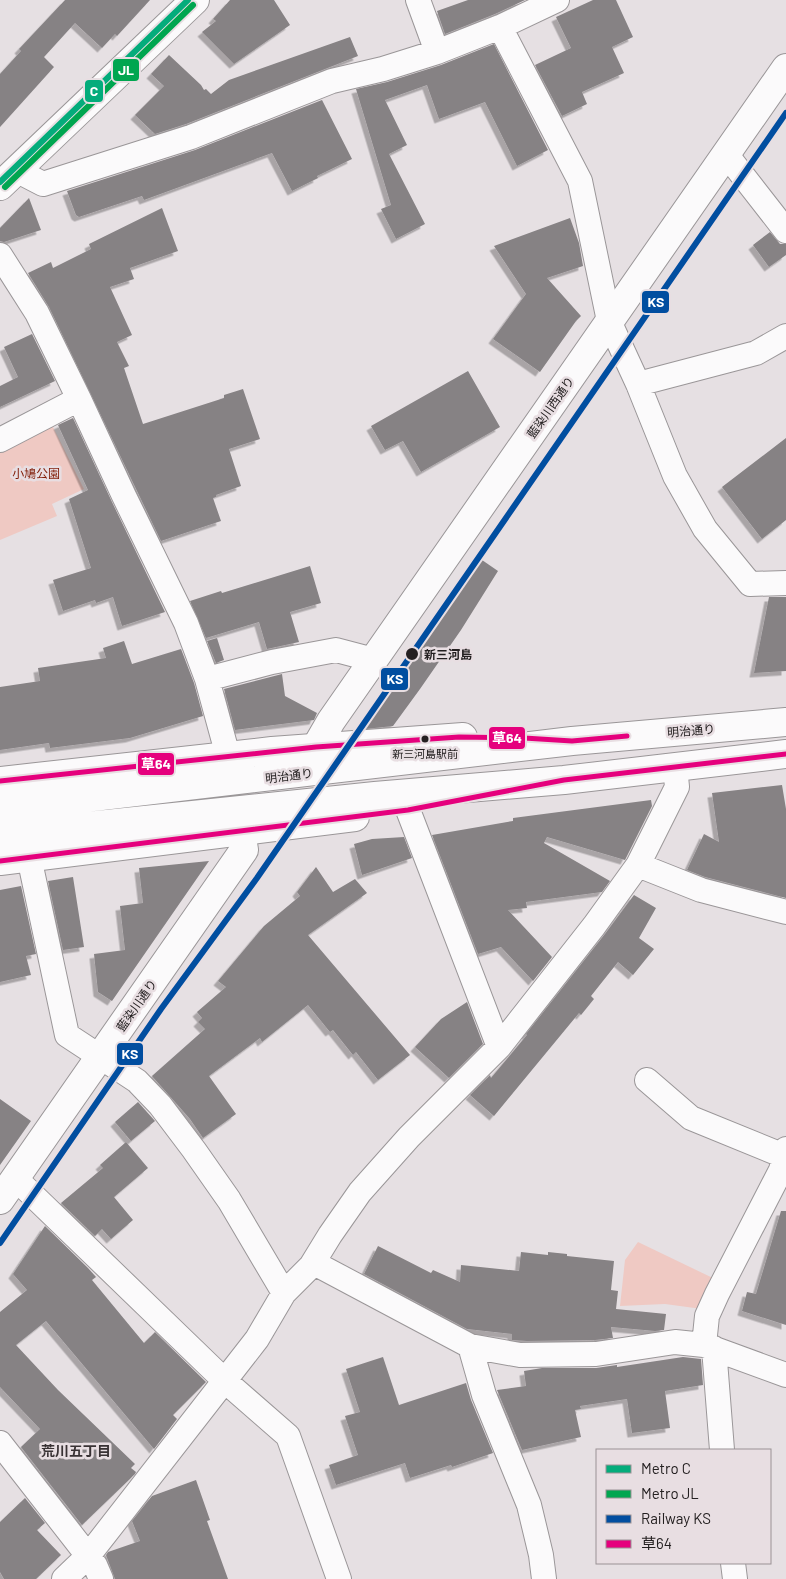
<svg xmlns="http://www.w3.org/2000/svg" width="786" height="1579" font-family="Barlow,'Noto Sans JP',sans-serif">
	<defs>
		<filter id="shadow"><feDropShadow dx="-4.5" dy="4.5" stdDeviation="0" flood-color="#0004"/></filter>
	</defs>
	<rect width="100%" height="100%" fill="#e6e0e3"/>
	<path fill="#efc9c3" d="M 50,421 L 84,489 L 52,504 L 57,516 L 0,540 L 0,447 Z
		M 638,1242 L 717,1280 L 702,1309 L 665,1304 L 620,1306 L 625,1260 Z"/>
	<path fill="#868284" filter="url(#shadow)" d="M 65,0 L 150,0 L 117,36 L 115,34 L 102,48 L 75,23 L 44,57 L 54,67 L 0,127 L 0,74 L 21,51 L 19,49 Z
		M 230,0 L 274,0 L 290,25 L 234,64 L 202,32 L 216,21 L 213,19 Z
		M 468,0 L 525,0 L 495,14 L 445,34 L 437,11 Z
		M 593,0 L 616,0 L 633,37 L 612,47 L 624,73 L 582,92 L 587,104 L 562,116 L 535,65 L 571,48 L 556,17 Z
		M 350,37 L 358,56 L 186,124 L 155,134 L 135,115 L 164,86 L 151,74 L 169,55 L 201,85 L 204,90 L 206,89 L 211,94 L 229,80 Z
		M 494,44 L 548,150 L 517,166 L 485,102 L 439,119 L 427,85 L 385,100 L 407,145 L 389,154 L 425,224 L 396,239 L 381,209 L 391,205 L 356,89 L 387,82 L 441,65 Z
		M 322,100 L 352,159 L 317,176 L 318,178 L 292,191 L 272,153 L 144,200 L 142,196 L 79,217 L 76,215 L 67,191 L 195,150 Z
		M 29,198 L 41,230 L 4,242 L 0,241 L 0,228 Z
		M 162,208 L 178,251 L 130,268 L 134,279 L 110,287 L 132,335 L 117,342 L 129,366 L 124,368 L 143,424 L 224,398 L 224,395 L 243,389 L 260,439 L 229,449 L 241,486 L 216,495 L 216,497 L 213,498 L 221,521 L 161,541 L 49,307 L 28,273 L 51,262 L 53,268 L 91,249 L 89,244 Z
		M 570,218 L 579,243 L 583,266 L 547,278 L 581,316 L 576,321 L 540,372 L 493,339 L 526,294 L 494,246 Z
		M 770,232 L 780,244 L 786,244 L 786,255 L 769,267 L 753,245 Z
		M 32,334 L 55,381 L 0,407 L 0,386 L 18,377 L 4,347 Z
		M 468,371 L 500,427 L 421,472 L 403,441 L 385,450 L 371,426 Z
		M 73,418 L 112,502 L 165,612 L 122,626 L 113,597 L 96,603 L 95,600 L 63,611 L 53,580 L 91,568 L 69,499 L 88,490 L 58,425 Z
		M 786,438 L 786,520 L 762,539 L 722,487 Z
		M 482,560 L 498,571 L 461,630 L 420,689 L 393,726 L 365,729 Z
		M 310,566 L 321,603 L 290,612 L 299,642 L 267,649 L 259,622 L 206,638 L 190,601 L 221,591 L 222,593 Z
		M 769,597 L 786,597 L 786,671 L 754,673 Z
		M 217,638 L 224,660 L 216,663 L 207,641 Z
		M 124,641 L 132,664 L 181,649 L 194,683 L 203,716 L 130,738 L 50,748 L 49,743 L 0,750 L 0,687 L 40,681 L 38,668 L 106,658 L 103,648 Z
		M 282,674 L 285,696 L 317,713 L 314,720 L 235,730 L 224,689 Z
		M 782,785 L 786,809 L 786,898 L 705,877 L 687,870 L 704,834 L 719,842 L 712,793 Z
		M 651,800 L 652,806 L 625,860 L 547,837 L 544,843 L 610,881 L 602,892 L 526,902 L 527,908 L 508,910 L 552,957 L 533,981 L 501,947 L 478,954 L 432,835 L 513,821 L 513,818 Z
		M 404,837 L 412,858 L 362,875 L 354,844 L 372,839 Z
		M 209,861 L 112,1001 L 98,992 L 94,954 L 125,950 L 120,906 L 143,903 L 139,868 Z
		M 316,867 L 333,892 L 355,879 L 367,893 L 308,935 L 410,1055 L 378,1080 L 356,1052 L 353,1055 L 333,1030 L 330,1032 L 308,1005 L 262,1042 L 260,1038 L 209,1076 L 236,1114 L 203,1138 L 190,1119 L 152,1076 L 205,1029 L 198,1022 L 202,1018 L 197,1012 L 226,987 L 218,981 L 264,926 L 300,896 L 297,892 Z
		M 73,877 L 84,947 L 63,950 L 48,881 Z
		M 21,886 L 36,954 L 26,956 L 31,975 L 0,982 L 0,890 Z
		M 634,895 L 656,908 L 639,938 L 654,949 L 633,975 L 618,962 L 591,996 L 594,999 L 581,1015 L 579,1013 L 494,1116 L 470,1095 L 490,1075 L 491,1078 L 527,1035 L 526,1034 L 605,934 Z
		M 467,1002 L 483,1044 L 449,1078 L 415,1047 L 441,1019 Z
		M 0,1099 L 31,1121 L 0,1165 Z
		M 138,1102 L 155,1121 L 131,1141 L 115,1122 Z
		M 126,1142 L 148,1168 L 114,1197 L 133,1220 L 111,1239 L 102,1229 L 95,1236 L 61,1203 L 103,1168 L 100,1165 Z
		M 781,1211 L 786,1211 L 786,1325 L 742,1311 L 747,1292 L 756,1294 Z
		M 45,1226 L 88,1268 L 96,1277 L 92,1280 L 144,1343 L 155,1332 L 206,1382 L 173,1415 L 177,1419 L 154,1449 L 46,1321 L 16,1345 L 58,1390 L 135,1464 L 131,1468 L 136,1472 L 135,1474 L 82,1525 L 21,1447 L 40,1429 L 0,1387 L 0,1312 L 27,1290 L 13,1274 Z
		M 378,1246 L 431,1273 L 433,1270 L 460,1282 L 461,1265 L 519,1271 L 521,1252 L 548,1255 L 548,1252 L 567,1254 L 567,1256 L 614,1261 L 611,1290 L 618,1291 L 616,1309 L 666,1314 L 664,1330 L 655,1331 L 611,1327 L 613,1338 L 595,1340 L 527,1341 L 512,1340 L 512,1334 L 467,1329 L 364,1274 Z
		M 383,1357 L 399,1405 L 466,1383 L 471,1400 L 493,1453 L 452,1467 L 451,1465 L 410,1478 L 405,1463 L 336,1485 L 329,1465 L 358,1455 L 345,1416 L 360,1412 L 346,1369 Z
		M 683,1357 L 701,1359 L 703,1385 L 665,1391 L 670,1428 L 632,1433 L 627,1399 L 580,1406 L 581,1409 L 575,1410 L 581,1437 L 522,1450 L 497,1390 L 526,1386 L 524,1371 L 542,1368 L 596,1368 L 617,1365 L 617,1367 Z
		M 196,1480 L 210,1520 L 207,1521 L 228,1579 L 115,1579 L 106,1555 L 108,1552 L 140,1541 L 132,1521 L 152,1496 Z
		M 25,1498 L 45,1523 L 37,1530 L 61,1555 L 36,1579 L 4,1579 L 0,1572 L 0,1522 Z"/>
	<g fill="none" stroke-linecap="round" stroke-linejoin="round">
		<defs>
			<path id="minor" d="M 418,0 L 437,52
				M 500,27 L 580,181 L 609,321 L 638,384 L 675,476 L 705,529 L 750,584 L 786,583
				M 726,154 L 786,231
				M 16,170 L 43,184 L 191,137 L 332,81 L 383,69 L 437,52 L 500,27 L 557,0
				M 0,255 L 37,313 L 79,399 L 124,496 L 186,623 L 207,679 L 228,756
				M 638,384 L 756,353 L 786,336
				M 0,440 L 79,399
				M 207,679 L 272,662 L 336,650 L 374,660
				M 408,810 L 499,1047
				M 29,857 L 67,1035 L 137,1081 L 160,1105 L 194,1150 L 229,1200 L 284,1293
				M 638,865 L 701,890 L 786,912
				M 647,1080 L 691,1118 L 784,1156
				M 15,1178 L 225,1381 L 288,1436 L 339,1579
				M 314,1263 L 470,1346 L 484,1395 L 529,1505 L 541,1555 L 544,1579
				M 704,1345 L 707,1316 L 717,1294 L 781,1170 L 786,1149
				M 470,1346 L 520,1355 L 596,1354 L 675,1342 L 704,1345 L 786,1375
				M 714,1348 L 722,1450
				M 0,1443 L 95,1565 L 101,1579
				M 733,1563 L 735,1579
				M 64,1579 L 88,1556 L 257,1339 L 284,1293 L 311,1266 L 330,1235 L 360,1192 L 409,1137 L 499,1047 L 594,926 L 638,865 L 677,787 L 675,766"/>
			<path id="tertiary" d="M 316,747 L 331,721 L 786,68
				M 0,1200 L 244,850 L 241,831"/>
			<path id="secondary" d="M 0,186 L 195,0"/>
			<path id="primary" d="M 0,781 L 272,751 L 463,737
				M 0,808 L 572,741 L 786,722
				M 0,835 L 375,796 L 564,780 L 786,754
				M 0,861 L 355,817"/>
		</defs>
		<use href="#minor" stroke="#9a9698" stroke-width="26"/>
		<use href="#tertiary" stroke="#9a9698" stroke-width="30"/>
		<use href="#secondary" stroke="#9a9698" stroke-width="30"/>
		<use href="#primary" stroke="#9a9698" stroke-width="30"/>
		<use href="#minor" stroke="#fbfafb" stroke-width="24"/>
		<use href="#tertiary" stroke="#fbfafb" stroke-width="28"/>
		<use href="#secondary" stroke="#fbfafb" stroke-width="28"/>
		<use href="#primary" stroke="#fbfafb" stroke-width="28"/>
		<defs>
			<path id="bus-1" d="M 0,781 L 316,747 L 459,737 L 524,738 L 572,741 L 627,736
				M 0,861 L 408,810 L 564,780 L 786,754"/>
		</defs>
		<use href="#bus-1" stroke="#e8dee2" stroke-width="9"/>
		<use href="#bus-1" stroke="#e5007d" stroke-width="5"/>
		<defs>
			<path id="rail-1" d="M 0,1243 L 161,1009 L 257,878 L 786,113"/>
		</defs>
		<use href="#rail-1" stroke="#e8dee2" stroke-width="10"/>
		<use href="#rail-1" stroke="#014ea0" stroke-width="6"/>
		<defs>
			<path id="metro-1" d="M 0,182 L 188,0"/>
			<path id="metro-2" d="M 5,187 L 193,5"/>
		</defs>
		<use href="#metro-1" stroke="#e8dee2" stroke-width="10"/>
		<use href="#metro-2" stroke="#e8dee2" stroke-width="10"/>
		<use href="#metro-1" stroke="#04ac7b" stroke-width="6"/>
		<use href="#metro-2" stroke="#00a650" stroke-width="6"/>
	</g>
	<g fill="#242021" stroke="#e8dee2" stroke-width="2">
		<circle cx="412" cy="654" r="7"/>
		<circle cx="425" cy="739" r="4.5"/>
	</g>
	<g text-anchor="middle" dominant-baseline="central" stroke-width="5" stroke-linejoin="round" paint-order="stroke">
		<g font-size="11" fill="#242021" stroke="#e8dee2">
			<text x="425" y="753">新三河島駅前</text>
		</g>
		<g font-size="12" fill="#242021" stroke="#e8dee2">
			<text transform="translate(550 407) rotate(-55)">藍染川西通り</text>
			<text transform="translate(691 730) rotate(-5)">明治通り</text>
			<text transform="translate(289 775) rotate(-7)">明治通り</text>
			<text transform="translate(136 1005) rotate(-55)">藍染川通り</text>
		</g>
		<g font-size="12" fill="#811c07" stroke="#e8dee2">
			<text x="36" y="473">小鳩公園</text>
		</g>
		<g font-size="12" font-weight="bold" fill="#242021" stroke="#e8dee2" text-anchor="start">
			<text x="424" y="654">新三河島</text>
		</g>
		<g font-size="14" font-weight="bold" fill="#393234" stroke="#e8dee2">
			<text x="76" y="1450">荒川五丁目</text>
		</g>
	</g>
	<g stroke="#e8dee2" stroke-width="2">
		<rect x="112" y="58" width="28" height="24" rx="5" fill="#00a650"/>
		<rect x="84" y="79" width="20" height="24" rx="5" fill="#04ac7b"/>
		<rect x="641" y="290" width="29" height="24" rx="5" fill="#014ea0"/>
		<rect x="380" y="667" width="29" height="24" rx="5" fill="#014ea0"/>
		<rect x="488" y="726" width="38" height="24" rx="5" fill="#e5007d"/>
		<rect x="137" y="752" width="38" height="24" rx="5" fill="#e5007d"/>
		<rect x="116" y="1042" width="28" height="24" rx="5" fill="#014ea0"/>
	</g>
	<g font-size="14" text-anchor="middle" font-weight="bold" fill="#fff">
		<text x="126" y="75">JL</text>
		<text x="94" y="96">C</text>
		<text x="656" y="307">KS</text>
		<text x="395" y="684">KS</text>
		<text x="507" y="743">草64</text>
		<text x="156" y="769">草64</text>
		<text x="130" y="1059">KS</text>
	</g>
	<rect x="596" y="1449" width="175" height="115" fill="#e8dee2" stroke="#9a9295"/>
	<rect x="606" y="1465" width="25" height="8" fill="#04ac7b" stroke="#9a9295"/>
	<text x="641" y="1474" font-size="15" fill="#242021">Metro C</text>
	<rect x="606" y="1490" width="25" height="8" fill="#00a650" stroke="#9a9295"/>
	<text x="641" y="1499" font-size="15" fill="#242021">Metro JL</text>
	<rect x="606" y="1515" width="25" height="8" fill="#014ea0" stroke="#9a9295"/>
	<text x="641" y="1524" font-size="15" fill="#242021">Railway KS</text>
	<rect x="606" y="1540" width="25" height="8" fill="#e5007d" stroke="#9a9295"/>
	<text x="641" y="1549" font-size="15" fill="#242021">草64</text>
</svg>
